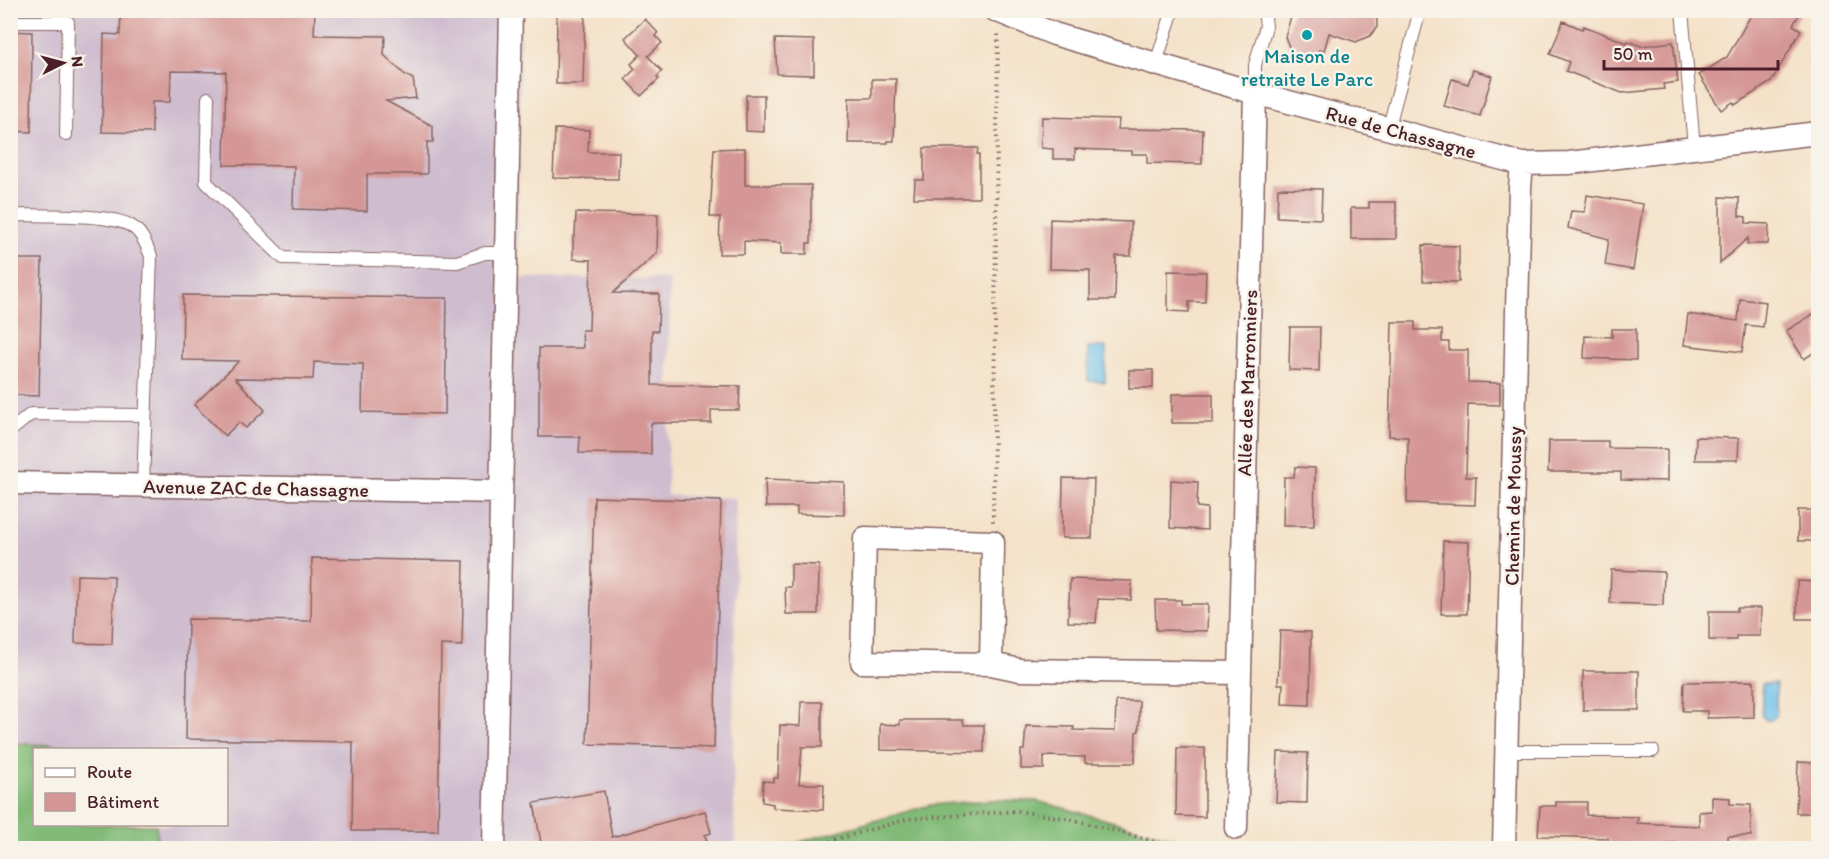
<svg xmlns="http://www.w3.org/2000/svg" width="1829" height="859" font-family="Itim,sans-serif">
	<rect width="100%" height="100%" fill="#f7f3e8"/>
	<filter id="ink" filterUnits="userSpaceOnUse"><feTurbulence type="fractalNoise" baseFrequency=".0167" numOctaves="2"/><feDisplacementMap in="SourceGraphic" scale="12" xChannelSelector="R" yChannelSelector="G"/><feConvolveMatrix kernelMatrix="1 2 1 2 8 2 1 2 1" color-interpolation-filters="sRGB"/></filter>
	<filter id="wash" filterUnits="userSpaceOnUse"><feTurbulence type="fractalNoise" baseFrequency=".008" numOctaves="4" result="noise"/><feDisplacementMap in="SourceGraphic" scale="24" xChannelSelector="R" yChannelSelector="G"/><feGaussianBlur stdDeviation="1.35" result="paint"/><feColorMatrix in="noise" values="0 0 0 0 0 0 0 0 0 0 0 0 0 0 0 0 0 1.4 0 .05"/><feComposite in="paint" operator="in"/></filter>
	<g filter="url(#wash)">
		<rect width="100%" height="100%" fill="#f4e1c7"/>
		<path fill="#cfbdcf" d="M 10,11 L 521,11 L 517,278 L 670,279 L 667,495 L 736,498 L 733,758 L 735,848 L 158,848 L 156,825 L 226,824 L 226,750 L 112,750 L 11,743 Z"/>
		<path fill="#82bb78" stroke="#666d52" stroke-width="1.5" d="M 11,743 L 112,749 L 34,750 L 34,824 L 156,825 L 158,848 L 11,848 Z
			M 991,800 L 1037,801 L 1210,848 L 779,848 L 930,805 Z"/>
		<path fill="#6fc2eb" stroke="#5c708b" stroke-width="1.5" d="M 1088,347 L 1106,347 L 1105,382 L 1088,381 Z
			M 1762,684 L 1776,684 L 1776,716 L 1771,720 L 1766,720 L 1762,716 Z"/>
		<g id="blocks">
			<path fill="#d59795" d="M 121,10 L 315,10 L 314,35 L 385,36 L 384,55 L 404,74 L 413,79 L 416,98 L 386,101 L 433,126 L 433,142 L 427,142 L 427,174 L 367,174 L 367,211 L 293,209 L 294,166 L 224,165 L 226,72 L 171,71 L 170,102 L 152,102 L 152,133 L 102,132 L 104,34 L 120,35 Z
				M 1293,10 L 1372,10 L 1377,20 L 1377,27 L 1370,36 L 1356,42 L 1329,33 L 1324,51 L 1319,50 L 1312,58 L 1301,60 L 1292,54 L 1285,37 Z
				M 1754,10 L 1802,10 L 1793,25 L 1801,30 L 1771,82 L 1735,105 L 1733,102 L 1721,110 L 1699,75 L 1727,57 Z
				M 557,14 L 585,15 L 583,84 L 556,84 Z
				M 645,19 L 658,33 L 656,36 L 662,43 L 648,56 L 662,71 L 657,77 L 659,79 L 641,96 L 625,79 L 635,69 L 631,64 L 640,55 L 625,38 Z
				M 1563,21 L 1582,29 L 1584,26 L 1627,43 L 1628,41 L 1641,46 L 1673,42 L 1678,82 L 1663,84 L 1664,89 L 1622,93 L 1566,71 L 1569,62 L 1550,54 Z
				M 10,31 L 32,32 L 31,132 L 10,131 Z
				M 775,39 L 814,40 L 814,75 L 777,74 Z
				M 1473,70 L 1492,76 L 1480,116 L 1444,106 L 1452,79 L 1468,84 Z
				M 872,79 L 896,79 L 894,141 L 888,141 L 888,143 L 848,143 L 849,98 L 872,98 Z
				M 746,95 L 764,95 L 764,132 L 746,131 Z
				M 1042,117 L 1119,119 L 1118,129 L 1203,130 L 1202,164 L 1147,163 L 1147,154 L 1132,154 L 1132,151 L 1075,149 L 1075,159 L 1053,159 L 1053,149 L 1041,148 Z
				M 555,129 L 589,130 L 588,152 L 619,152 L 618,179 L 553,178 Z
				M 745,148 L 745,185 L 811,185 L 811,243 L 807,243 L 807,254 L 781,254 L 781,243 L 744,241 L 744,254 L 719,254 L 720,217 L 710,217 L 714,149 Z
				M 924,148 L 978,148 L 977,154 L 979,154 L 979,198 L 914,198 L 915,180 L 924,180 Z
				M 1278,188 L 1322,189 L 1321,219 L 1277,217 Z
				M 1587,195 L 1643,204 L 1633,270 L 1605,265 L 1609,239 L 1568,228 L 1571,211 L 1585,212 Z
				M 1720,197 L 1739,198 L 1739,216 L 1746,217 L 1746,223 L 1769,224 L 1768,244 L 1747,244 L 1748,238 L 1720,263 Z
				M 1369,202 L 1396,202 L 1396,239 L 1351,239 L 1351,208 L 1369,208 Z
				M 576,213 L 658,214 L 657,253 L 613,293 L 659,294 L 658,331 L 652,331 L 652,385 L 740,386 L 739,410 L 711,410 L 711,423 L 651,423 L 651,454 L 579,453 L 580,437 L 539,437 L 539,348 L 583,348 L 582,330 L 589,330 L 591,260 L 573,259 L 573,236 L 575,236 Z
				M 1050,219 L 1131,222 L 1131,256 L 1116,256 L 1115,300 L 1090,300 L 1090,270 L 1049,269 Z
				M 1423,245 L 1459,246 L 1459,282 L 1423,281 Z
				M 10,259 L 42,259 L 39,396 L 10,395 Z
				M 1168,271 L 1206,272 L 1205,302 L 1189,302 L 1189,312 L 1168,311 Z
				M 183,295 L 447,298 L 445,414 L 362,412 L 363,364 L 314,362 L 313,379 L 235,378 L 265,410 L 246,428 L 239,422 L 225,436 L 194,405 L 239,361 L 182,360 Z
				M 1740,299 L 1766,302 L 1763,327 L 1746,325 L 1742,352 L 1684,345 L 1688,314 L 1738,321 Z
				M 1818,311 L 1818,350 L 1804,359 L 1786,331 Z
				M 1392,322 L 1415,322 L 1415,330 L 1442,330 L 1442,342 L 1449,342 L 1449,350 L 1468,350 L 1468,382 L 1500,383 L 1500,405 L 1468,404 L 1466,477 L 1476,477 L 1475,505 L 1407,503 L 1408,437 L 1389,436 Z
				M 1290,327 L 1320,327 L 1319,371 L 1289,370 Z
				M 1612,329 L 1636,329 L 1636,360 L 1584,358 L 1585,336 L 1612,337 Z
				M 1129,370 L 1153,370 L 1153,388 L 1129,388 Z
				M 1172,394 L 1213,394 L 1213,423 L 1172,423 Z
				M 1696,437 L 1739,438 L 1738,460 L 1695,460 Z
				M 1549,441 L 1608,441 L 1608,448 L 1667,449 L 1667,481 L 1621,480 L 1621,472 L 1548,472 Z
				M 1295,467 L 1315,468 L 1314,526 L 1283,526 L 1284,477 L 1294,477 Z
				M 1063,478 L 1094,479 L 1092,538 L 1062,538 Z
				M 765,479 L 844,482 L 844,515 L 797,514 L 797,507 L 766,507 Z
				M 1171,480 L 1198,482 L 1197,507 L 1207,508 L 1207,530 L 1170,528 Z
				M 594,497 L 721,501 L 714,748 L 587,744 Z
				M 1798,510 L 1818,510 L 1818,541 L 1798,541 Z
				M 1443,541 L 1469,542 L 1467,614 L 1441,614 Z
				M 312,558 L 464,561 L 462,646 L 441,645 L 438,831 L 352,831 L 353,742 L 186,739 L 188,619 L 311,621 Z
				M 791,564 L 819,565 L 818,614 L 786,614 L 785,587 L 791,587 Z
				M 1611,570 L 1664,572 L 1663,605 L 1610,603 Z
				M 77,575 L 114,576 L 112,644 L 75,643 Z
				M 1070,579 L 1132,581 L 1131,600 L 1098,599 L 1096,623 L 1068,622 Z
				M 1797,581 L 1818,582 L 1818,619 L 1797,619 Z
				M 1155,600 L 1181,600 L 1181,604 L 1208,604 L 1207,631 L 1156,630 Z
				M 1737,608 L 1761,608 L 1760,636 L 1736,636 L 1736,640 L 1709,640 L 1709,611 L 1737,611 Z
				M 1280,631 L 1311,632 L 1310,705 L 1282,704 L 1283,684 L 1278,684 Z
				M 1583,671 L 1639,671 L 1639,710 L 1583,710 Z
				M 1754,681 L 1754,717 L 1707,718 L 1707,711 L 1683,711 L 1684,682 Z
				M 1116,701 L 1139,701 L 1139,731 L 1136,732 L 1135,763 L 1085,763 L 1085,757 L 1044,756 L 1044,769 L 1021,769 L 1021,750 L 1024,750 L 1026,726 L 1074,727 L 1073,730 L 1115,731 Z
				M 801,702 L 822,702 L 822,747 L 802,747 L 799,784 L 824,784 L 823,810 L 773,808 L 773,804 L 762,802 L 763,781 L 774,782 L 774,778 L 778,778 L 780,725 L 800,726 Z
				M 900,720 L 963,720 L 964,725 L 984,725 L 984,752 L 880,750 L 880,724 L 900,725 Z
				M 1177,748 L 1205,748 L 1205,817 L 1176,816 Z
				M 1278,752 L 1308,753 L 1307,803 L 1276,802 Z
				M 1798,762 L 1818,763 L 1818,813 L 1796,813 Z
				M 604,791 L 612,837 L 705,811 L 711,833 L 705,835 L 709,849 L 542,849 L 534,803 Z
				M 1712,797 L 1730,798 L 1730,804 L 1751,805 L 1751,836 L 1728,836 L 1728,843 L 1669,843 L 1669,849 L 1625,849 L 1625,844 L 1608,844 L 1608,838 L 1538,836 L 1540,806 L 1556,806 L 1556,802 L 1587,802 L 1586,815 L 1638,817 L 1637,823 L 1699,826 L 1699,812 L 1712,811 Z"/>
		</g>
	</g>
	<g filter="url(#ink)">
		<use href="#blocks" fill-opacity="0" stroke="#866362" stroke-width="1.5"/>
		<g fill="none" stroke-linecap="round" stroke-linejoin="round">
			<defs>
				<path id="service" d="M 1682,10 L 1694,147
					M 10,22 L 68,22 L 66,135
					M 1156,63 L 1173,10
					M 1255,93 L 1255,65 L 1266,26 L 1264,10
					M 208,98 L 206,182 L 283,258 L 457,262 L 485,253 L 506,253
					M 1388,130 L 1420,10
					M 10,215 C 38,216 110,213 131,226 C 142,232 146,245 151,256 L 143,486
					M 10,431 L 31,414 L 145,415
					M 1507,751 L 1653,751"/>
				<path id="minor" d="M 995,10 L 1054,34 L 1255,93 L 1522,164 L 1569,163 L 1818,133
					M 10,483 L 501,492
					M 991,664 L 993,542 L 865,538 L 862,662 L 991,664 L 1020,670 L 1239,673
					M 1236,828 L 1255,93
					M 494,848 L 511,10
					M 1504,848 L 1520,188 L 1522,164"/>
			</defs>
			<use href="#service" stroke="#866362" stroke-width="14"/>
			<use href="#minor" stroke="#866362" stroke-width="25"/>
			<path stroke="#866362" stroke-width="4" stroke-dasharray="1.5 4.5" stroke-linecap="butt" d="M 993,522 L 998,34
				M 806,848 L 908,819 L 1017,811 L 1071,819 L 1179,848"/>
			<use href="#service" stroke="#fff" stroke-width="12"/>
			<use href="#minor" stroke="#fff" stroke-width="22"/>
		</g>
	</g>
	<circle fill="#0f9aa8" stroke="#f7f3e8" stroke-width="2" cx="1307" cy="35" r="6"/>
	<g text-anchor="middle" dominant-baseline="central" stroke-width="5" stroke-linejoin="round" paint-order="stroke">
		<g font-size="20" fill="#0d838f" stroke="#f7f3e8">
			<text x="1307" y="56">Maison de<tspan x="1307" dy="23">retraite Le Parc</tspan></text>
		</g>
		<g font-size="20" fill="#4a1f2b" stroke="#f7f3e8">
			<text transform="translate(1401 132) rotate(15)">Rue de Chassagne</text>
			<text transform="translate(1247 383) rotate(-88)">Allée des Marronniers</text>
			<text transform="translate(256 488) rotate(1)">Avenue ZAC de Chassagne</text>
			<text transform="translate(1513 506) rotate(-89)">Chemin de Moussy</text>
		</g>
	</g>
	<rect width="1829" height="859" fill="none" stroke="#f7f3e8" stroke-width="36"/>
	<rect x="33" y="748" width="195" height="78" fill="#f7f3e8" stroke="#b29e9c" stroke-width="1.5"/>
	<rect x="45" y="768" width="30" height="9" fill="#ffffff" stroke="#b29e9c" stroke-width="1.5"/>
	<text x="87" y="778" font-size="18" fill="#4a1f2b">Route</text>
	<rect x="45" y="793" width="30" height="18" fill="#d59795" stroke="#b29e9c" stroke-width="1.5"/>
	<text x="87" y="808" font-size="18" fill="#4a1f2b">Bâtiment</text>
	<g transform="translate(63 63) rotate(84)" stroke="#f7f3e8" stroke-width="4.5" paint-order="stroke">
	<path d="M0-4.5L10 22L0 15L-10 22Z" fill="#4a1f2b"/>
	<text y="-9" font-size="16" font-weight="bold" text-anchor="middle" fill="#4a1f2b">N</text>
	</g>
	<path d="M1604 60v9h174v-9" fill="none" stroke="#4a1f2b" stroke-width="3"/>
	<text x="1613" y="60" font-size="18" fill="#4a1f2b" stroke="#f7f3e8" stroke-width="4.5" paint-order="stroke">50 m</text>
</svg>
